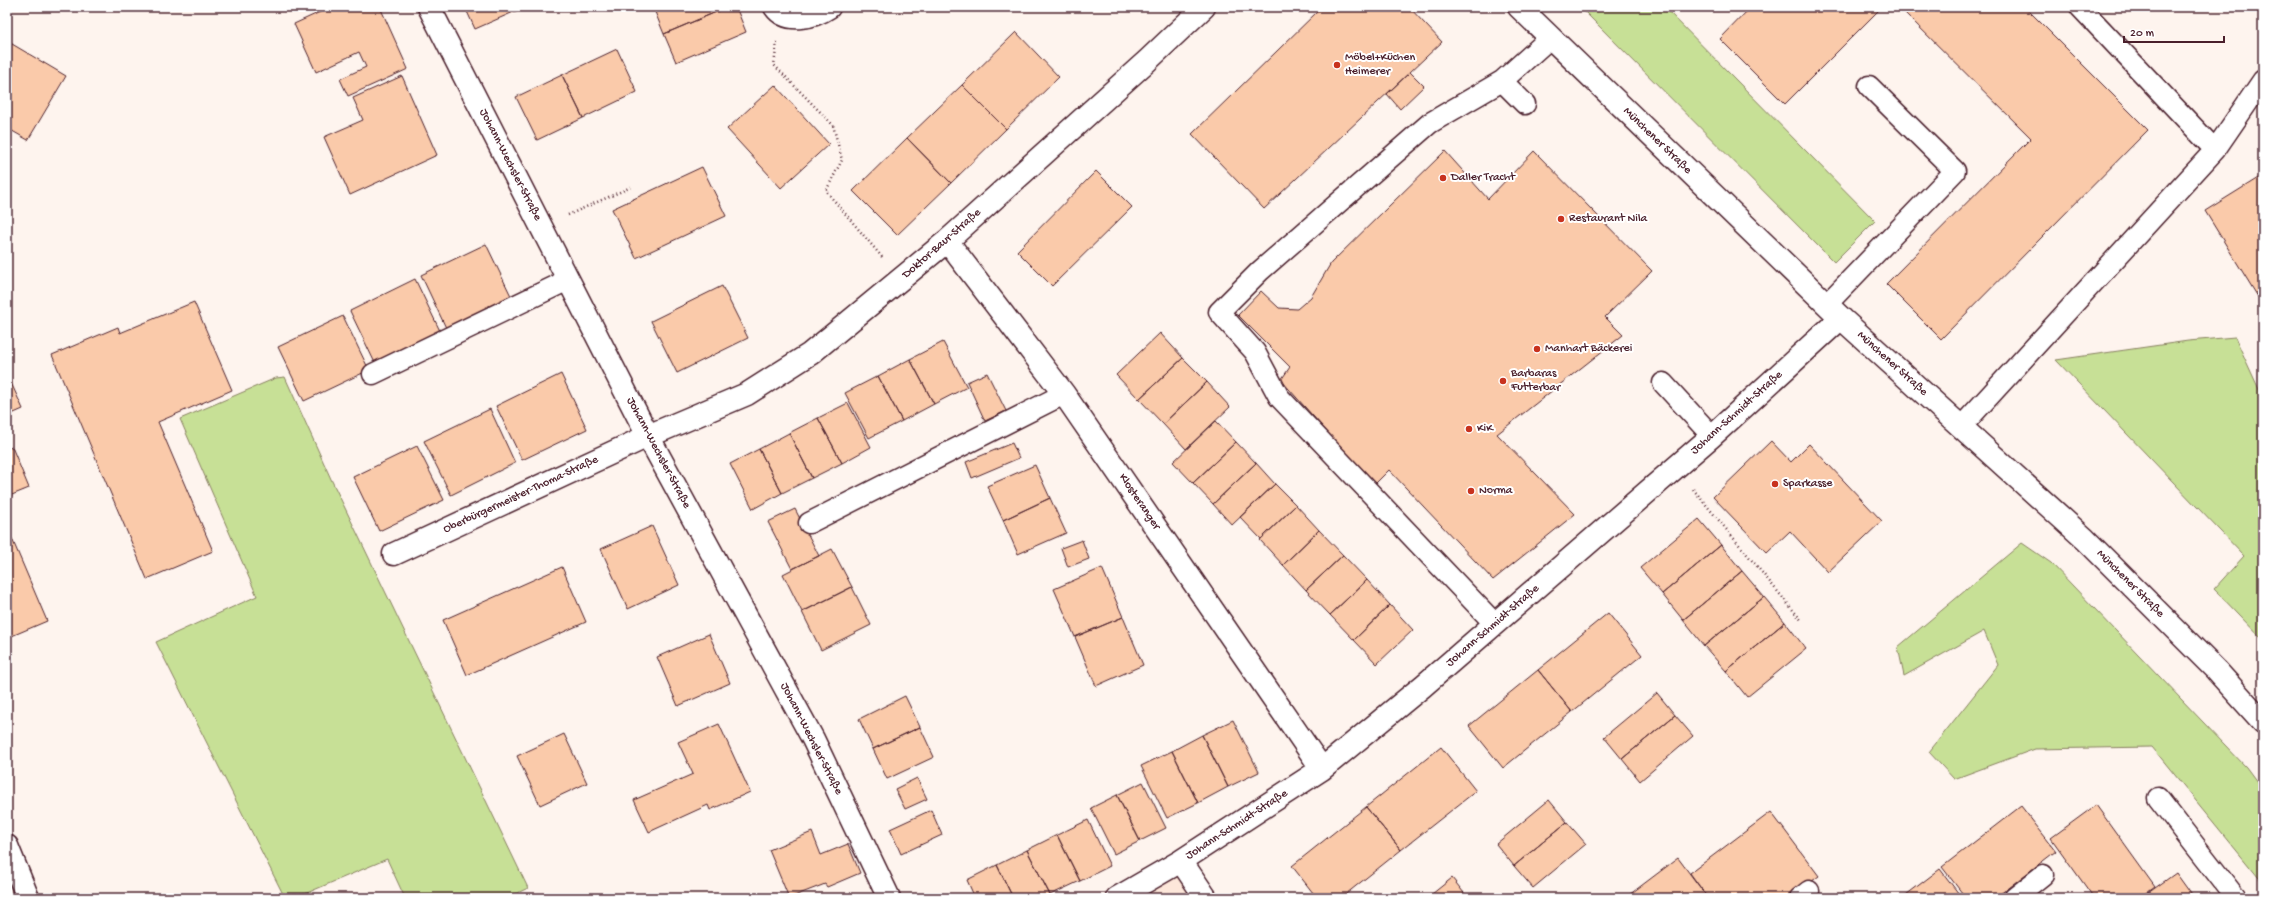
<svg xmlns="http://www.w3.org/2000/svg" width="2270" height="905" font-family="'Gochi Hand',sans-serif">
	<rect width="100%" height="100%" fill="#fef4ee"/>
	<filter id="ink" filterUnits="userSpaceOnUse"><feTurbulence type="fractalNoise" baseFrequency=".025" numOctaves="2"/><feDisplacementMap in="SourceGraphic" scale="8" xChannelSelector="R" yChannelSelector="G"/><feConvolveMatrix kernelMatrix="1 2 1 2 8 2 1 2 1" color-interpolation-filters="sRGB"/></filter>
	<g filter="url(#ink)">
		<path fill="#fde7da" d="M 1179,867 L 1199,898 L 1125,898 Z"/>
		<path fill="#c7e096" stroke="#888060" d="M 1580,7 L 1664,7 L 1875,221 L 1834,262 Z
			M 2235,337 L 2263,398 L 2263,640 L 2214,589 L 2244,556 L 2056,360 L 2188,341 Z
			M 285,377 L 331,479 L 528,888 L 507,898 L 405,898 L 387,859 L 295,898 L 285,898 L 156,642 L 257,596 L 180,419 L 276,378 Z
			M 2022,543 L 2051,563 L 2246,767 L 2263,790 L 2263,883 L 2152,747 L 2035,749 L 1954,779 L 1929,752 L 1998,665 L 1984,631 L 1904,676 L 1898,647 Z"/>
		<path fill="#facaaa" stroke="#4a1f2b" d="M 331,7 L 380,7 L 408,69 L 348,96 L 340,79 L 366,67 L 359,52 L 316,72 L 294,24 Z
			M 465,7 L 525,7 L 475,29 Z
			M 653,7 L 728,7 L 664,34 Z
			M 728,7 L 736,7 L 746,32 L 676,62 L 664,34 Z
			M 1319,7 L 1409,7 L 1442,42 L 1264,209 L 1192,134 L 1320,9 Z
			M 1751,7 L 1882,7 L 1785,104 L 1720,39 Z
			M 1899,7 L 2025,7 L 2148,130 L 1941,339 L 1886,284 L 2031,138 Z
			M 1016,32 L 1059,77 L 1006,129 L 962,85 Z
			M 7,41 L 66,76 L 28,140 L 7,128 Z
			M 617,49 L 637,92 L 583,118 L 562,75 Z
			M 1410,72 L 1424,86 L 1400,109 L 1387,94 Z
			M 562,75 L 583,118 L 537,140 L 516,97 Z
			M 402,76 L 437,155 L 350,195 L 324,137 L 363,120 L 353,98 Z
			M 775,85 L 829,144 L 781,188 L 727,129 Z
			M 962,85 L 1006,129 L 951,183 L 907,138 Z
			M 907,138 L 951,183 L 897,235 L 853,191 Z
			M 1445,151 L 1488,199 L 1534,151 L 1652,271 L 1605,317 L 1623,335 L 1497,434 L 1575,514 L 1493,580 L 1389,470 L 1374,485 L 1281,380 L 1290,367 L 1238,315 L 1261,291 L 1279,308 L 1297,309 L 1311,297 L 1331,263 Z
			M 702,167 L 726,216 L 636,258 L 612,209 Z
			M 1096,171 L 1132,207 L 1052,286 L 1017,251 Z
			M 2263,175 L 2263,305 L 2205,211 Z
			M 486,244 L 512,298 L 447,330 L 421,275 Z
			M 415,279 L 441,333 L 376,365 L 350,311 Z
			M 722,286 L 748,338 L 677,373 L 651,321 Z
			M 194,302 L 232,390 L 158,422 L 213,551 L 147,579 L 52,355 L 118,327 L 120,333 Z
			M 343,316 L 369,370 L 304,401 L 278,347 Z
			M 1160,333 L 1183,358 L 1139,399 L 1116,375 Z
			M 943,342 L 967,387 L 934,404 L 910,359 Z
			M 1183,358 L 1207,382 L 1163,424 L 1139,399 Z
			M 910,359 L 934,404 L 902,421 L 878,376 Z
			M 987,373 L 1006,411 L 985,421 L 967,382 Z
			M 7,374 L 23,409 L 7,416 Z
			M 561,374 L 587,429 L 522,460 L 496,406 Z
			M 878,376 L 902,421 L 869,438 L 845,393 Z
			M 1207,382 L 1230,407 L 1186,449 L 1163,424 Z
			M 848,403 L 871,447 L 842,463 L 818,418 Z
			M 490,409 L 515,463 L 451,495 L 424,441 Z
			M 818,418 L 842,463 L 812,478 L 789,433 Z
			M 1216,421 L 1236,442 L 1193,483 L 1173,462 Z
			M 789,433 L 812,478 L 782,493 L 759,449 Z
			M 1771,441 L 1791,462 L 1809,444 L 1882,521 L 1828,572 L 1790,531 L 1767,553 L 1713,497 Z
			M 1236,442 L 1256,463 L 1213,504 L 1193,483 Z
			M 1012,443 L 1019,458 L 972,478 L 966,462 Z
			M 417,446 L 444,500 L 379,531 L 353,477 Z
			M 12,447 L 29,488 L 7,497 L 7,449 Z
			M 759,449 L 782,493 L 753,509 L 730,464 Z
			M 1256,463 L 1275,484 L 1232,525 L 1213,504 Z
			M 1035,465 L 1050,498 L 1003,520 L 987,486 Z
			M 1275,484 L 1296,505 L 1261,539 L 1240,517 Z
			M 1050,498 L 1066,533 L 1018,554 L 1003,520 Z
			M 1296,505 L 1319,530 L 1283,565 L 1260,540 Z
			M 795,509 L 819,556 L 792,569 L 768,522 Z
			M 1699,519 L 1721,545 L 1662,594 L 1640,568 Z
			M 652,526 L 679,585 L 628,609 L 601,549 Z
			M 1319,530 L 1343,555 L 1306,590 L 1283,565 Z
			M 10,534 L 47,621 L 7,638 L 7,535 Z
			M 1082,540 L 1089,559 L 1068,567 L 1061,548 Z
			M 1721,545 L 1742,571 L 1683,620 L 1662,594 Z
			M 832,549 L 852,587 L 802,612 L 783,574 Z
			M 1343,555 L 1367,580 L 1330,615 L 1306,590 Z
			M 562,567 L 586,622 L 467,675 L 443,620 Z
			M 1102,568 L 1123,617 L 1075,637 L 1054,589 Z
			M 1742,571 L 1764,597 L 1704,646 L 1683,620 Z
			M 1367,580 L 1390,605 L 1354,640 L 1330,615 Z
			M 852,587 L 871,625 L 821,650 L 802,612 Z
			M 1764,597 L 1785,622 L 1726,671 L 1704,646 Z
			M 1390,605 L 1413,630 L 1377,664 L 1354,640 Z
			M 1608,613 L 1642,655 L 1572,712 L 1538,670 Z
			M 1123,617 L 1143,665 L 1096,686 L 1075,637 Z
			M 1785,622 L 1806,649 L 1747,697 L 1726,671 Z
			M 709,634 L 730,683 L 678,706 L 657,657 Z
			M 1538,670 L 1572,712 L 1503,768 L 1469,726 Z
			M 1657,693 L 1675,715 L 1622,759 L 1604,737 Z
			M 905,696 L 920,727 L 873,749 L 859,719 Z
			M 1675,715 L 1693,736 L 1640,781 L 1622,759 Z
			M 1233,720 L 1259,772 L 1228,787 L 1202,735 Z
			M 719,724 L 750,792 L 710,810 L 708,805 L 649,832 L 634,800 L 693,774 L 678,742 Z
			M 920,727 L 934,757 L 887,779 L 873,749 Z
			M 564,734 L 587,783 L 540,805 L 517,756 Z
			M 1202,735 L 1228,787 L 1198,803 L 1172,751 Z
			M 1441,747 L 1476,791 L 1401,850 L 1366,807 Z
			M 1172,751 L 1198,803 L 1167,818 L 1141,766 Z
			M 917,778 L 927,799 L 905,809 L 895,789 Z
			M 1143,782 L 1166,828 L 1140,841 L 1117,795 Z
			M 1117,795 L 1140,841 L 1114,854 L 1091,808 Z
			M 1549,800 L 1567,822 L 1514,866 L 1496,844 Z
			M 2096,805 L 2155,887 L 2140,898 L 2094,898 L 2051,838 Z
			M 2021,806 L 2056,851 L 1995,898 L 1966,898 L 1942,867 Z
			M 1366,807 L 1401,850 L 1341,898 L 1317,898 L 1292,866 Z
			M 931,810 L 942,835 L 901,854 L 890,829 Z
			M 1771,812 L 1819,876 L 1789,898 L 1708,898 L 1690,873 Z
			M 1088,820 L 1110,866 L 1080,881 L 1057,835 Z
			M 1567,822 L 1586,844 L 1533,888 L 1514,866 Z
			M 812,832 L 821,855 L 848,844 L 860,873 L 827,887 L 825,884 L 789,898 L 769,850 Z
			M 1057,835 L 1080,881 L 1050,895 L 1027,850 Z
			M 1027,850 L 1050,895 L 1044,898 L 1013,898 L 997,865 Z
			M 1678,858 L 1708,898 L 1625,898 Z
			M 997,865 L 1013,898 L 975,898 L 967,880 Z
			M 1940,869 L 1962,898 L 1902,898 Z
			M 2176,873 L 2194,898 L 2141,898 Z
			M 1452,878 L 1468,898 L 1427,898 Z"/>
		<g fill="none" stroke-linecap="round" stroke-linejoin="round">
			<defs>
				<path id="service" d="M 2080,7 L 2215,150
					M 1525,104 L 1502,81 L 1550,38
					M 1827,304 L 1955,171 L 1869,86
					M 373,374 L 568,280
					M 1663,383 L 1712,436
					M 1961,427 L 2215,150 L 2263,80
					M 809,523 L 1064,394
					M 1495,624 L 1279,397 L 1255,352 L 1219,312 L 1260,271 L 1430,123 L 1502,81
					M 2158,798 L 2236,898
					M 1800,898 L 1809,891
					M 2014,898 L 2043,875"/>
				<path id="minor" d="M 429,7 L 648,436 L 813,739 L 889,898
					M 775,7 C 787,24 814,17 829,7
					M 947,241 L 1064,394 L 1322,769
					M 394,554 L 648,436 L 747,394 L 810,354 L 947,241 L 1147,61 L 1204,7
					M 7,846 L 28,898
					M 1181,861 L 1206,898
					M 1117,898 L 1181,861 L 1322,769 L 1423,686 L 1712,436 L 1841,318"/>
				<path id="secondary" d="M 1519,7 L 1841,318 L 2085,539 L 2216,670 L 2263,722"/>
			</defs>
			<use href="#service" stroke="#4a1f2b" stroke-width="23"/>
			<use href="#minor" stroke="#4a1f2b" stroke-width="25"/>
			<use href="#secondary" stroke="#4a1f2b" stroke-width="25"/>
			<path stroke="#4a1f2b" stroke-width="2.5" stroke-dasharray="1 3" stroke-linecap="butt" d="M 777,42 L 774,65 L 833,125 L 842,160 L 826,191 L 882,257
				M 568,215 L 631,187
				M 1693,489 L 1802,621"/>
			<use href="#service" stroke="#fff" stroke-width="20"/>
			<use href="#minor" stroke="#fff" stroke-width="22"/>
			<use href="#secondary" stroke="#fff" stroke-width="22"/>
		</g>
	</g>
	<g fill="#c8321e" stroke="#fff" stroke-width="1.5">
		<circle cx="1337" cy="65" r="4"/>
		<circle cx="1443" cy="178" r="4"/>
		<circle cx="1561" cy="219" r="4"/>
		<circle cx="1537" cy="349" r="4"/>
		<circle cx="1503" cy="381" r="4"/>
		<circle cx="1469" cy="429" r="4"/>
		<circle cx="1775" cy="484" r="4"/>
		<circle cx="1471" cy="491" r="4"/>
	</g>
	<g text-anchor="middle" dominant-baseline="central" stroke-width="4" stroke-linejoin="round" paint-order="stroke">
		<g font-size="12" fill="#4a1f2b" stroke="#fff" text-anchor="start">
			<text x="1345" y="58">Möbel+Küchen<tspan x="1345" dy="14">Heimerer</tspan></text>
			<text x="1451" y="178">Daller Tracht</text>
			<text x="1569" y="219">Restaurant Nila</text>
			<text x="1545" y="349">Manhart Bäckerei</text>
			<text x="1511" y="374">Barbaras<tspan x="1511" dy="14">Futterbar</tspan></text>
			<text x="1477" y="429">KiK</text>
			<text x="1783" y="484">Sparkasse</text>
			<text x="1479" y="491">Norma</text>
		</g>
		<g font-size="12" fill="#4a1f2b" stroke="#fff">
			<text transform="translate(1657 141) rotate(44)">Münchener Straße</text>
			<text transform="translate(510 165) rotate(63)">Johann-Wechsler-Straße</text>
			<text transform="translate(942 244) rotate(-41)">Doktor-Baur-Straße</text>
			<text transform="translate(1892 364) rotate(42)">Münchener Straße</text>
			<text transform="translate(1737 413) rotate(-42)">Johann-Schmidt-Straße</text>
			<text transform="translate(658 453) rotate(62)">Johann-Wechsler-Straße</text>
			<text transform="translate(521 495) rotate(-25)">Oberbürgermeister-Thoma-Straße</text>
			<text transform="translate(1139 502) rotate(56)">Klosteranger</text>
			<text transform="translate(2130 584) rotate(45)">Münchener Straße</text>
			<text transform="translate(1493 626) rotate(-41)">Johann-Schmidt-Straße</text>
			<text transform="translate(811 739) rotate(63)">Johann-Wechsler-Straße</text>
			<text transform="translate(1237 825) rotate(-33)">Johann-Schmidt-Straße</text>
		</g>
	</g>
	<rect width="2270" height="905" fill="none" stroke="#fff" stroke-width="24"/>
	<rect x="12" y="12" width="2246" height="881" fill="none" stroke="#4a1f2b" stroke-width="1.5" filter="url(#ink)"/>
	<path d="M2124 36v6h100v-6" fill="none" stroke="#4a1f2b" stroke-width="2"/>
	<text x="2130" y="36" font-size="12" fill="#4a1f2b" stroke="#ffffff" stroke-width="3" paint-order="stroke">20 m</text>
</svg>
